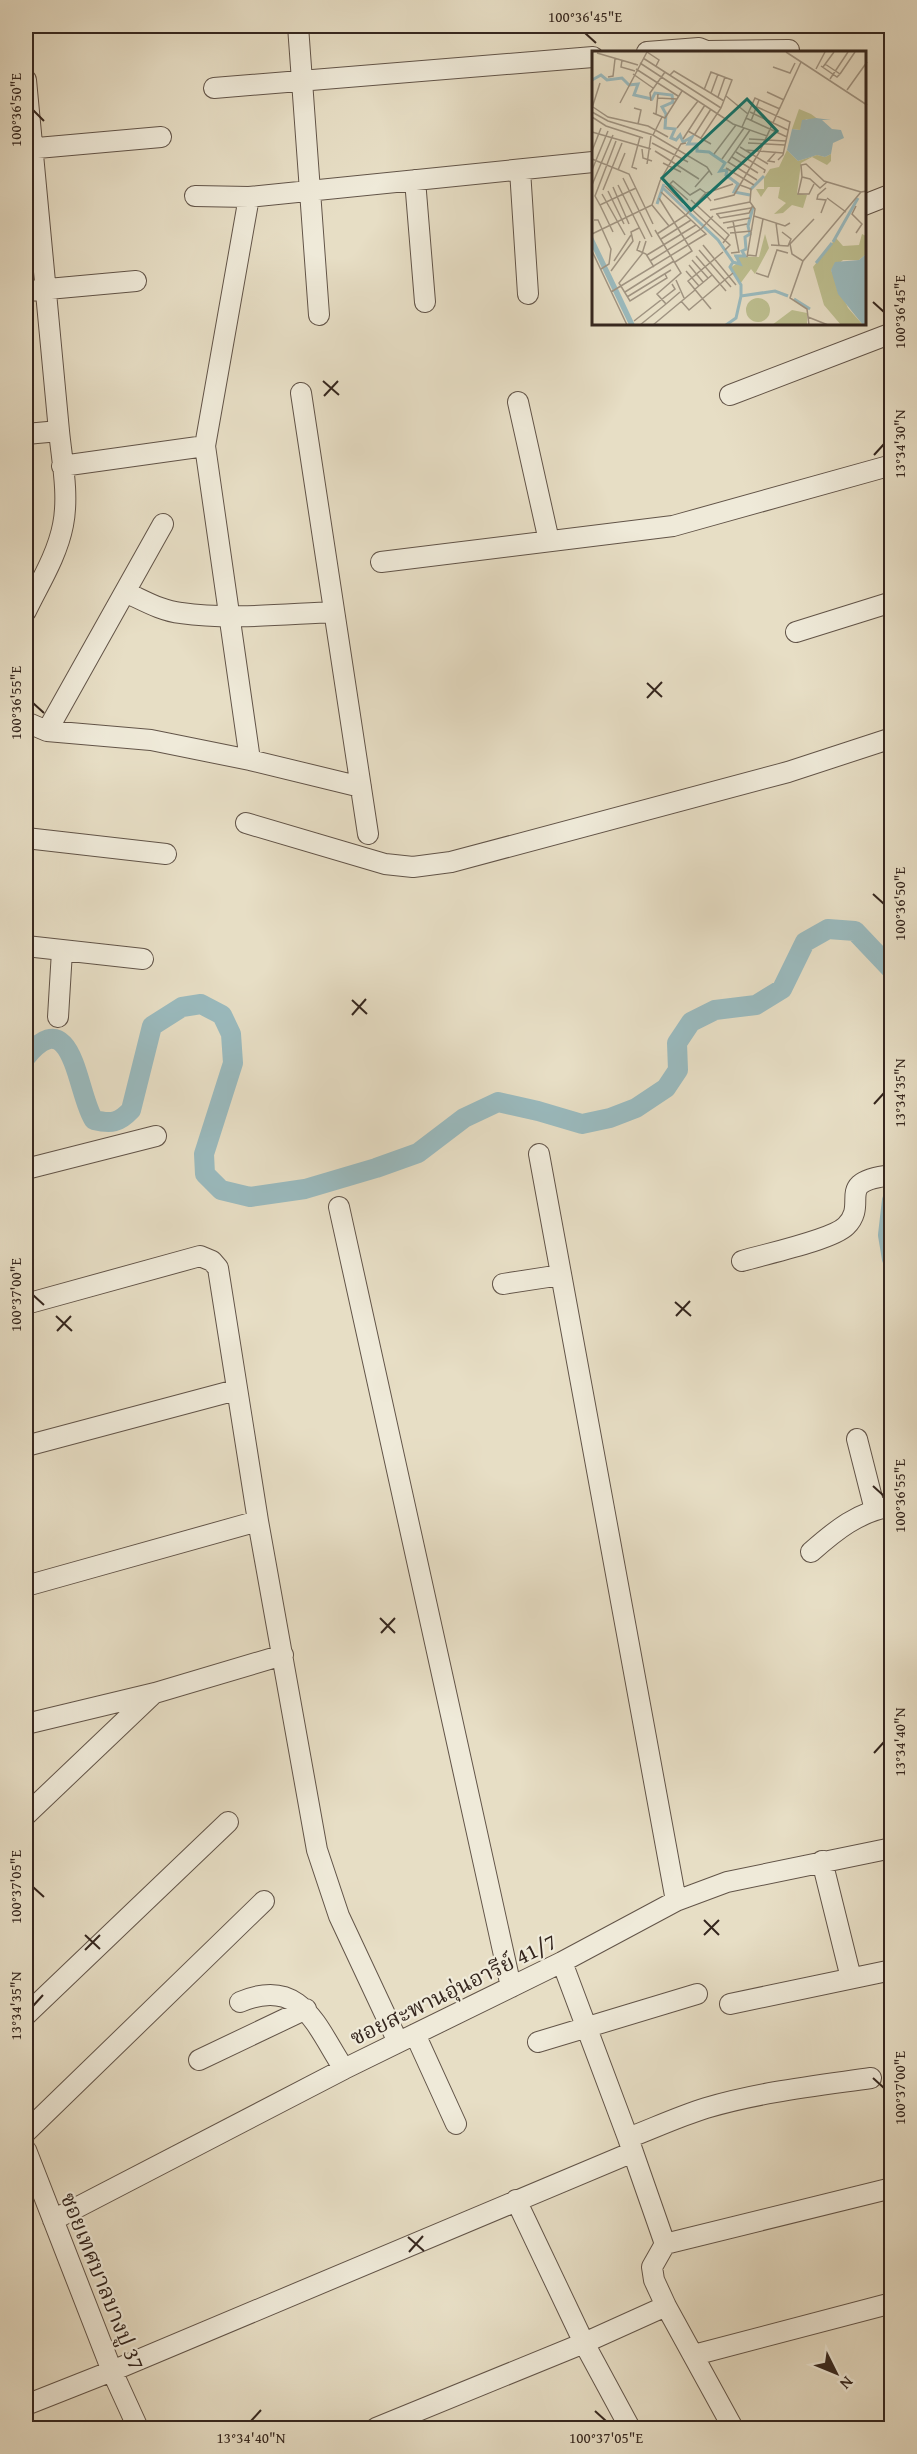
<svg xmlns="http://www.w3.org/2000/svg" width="917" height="2454" font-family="'Gentium Book Plus','Noto Serif Thai',serif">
	<rect width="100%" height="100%" fill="#e7dec5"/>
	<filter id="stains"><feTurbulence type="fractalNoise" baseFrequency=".00333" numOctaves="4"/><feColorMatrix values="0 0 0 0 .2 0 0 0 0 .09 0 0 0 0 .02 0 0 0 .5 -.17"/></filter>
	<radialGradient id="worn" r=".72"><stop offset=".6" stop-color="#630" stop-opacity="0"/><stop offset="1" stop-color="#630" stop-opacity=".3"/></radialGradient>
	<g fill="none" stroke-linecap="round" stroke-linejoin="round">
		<path stroke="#9ababe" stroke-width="20" d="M 26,1057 C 74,999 77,1096 94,1120 C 111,1124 119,1123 131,1110 L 152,1026 L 182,1007 L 201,1004 L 222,1015 L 231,1034 L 233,1063 L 204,1154 L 205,1174 L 221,1190 L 250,1197 L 305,1189 L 376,1168 L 418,1153 L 464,1118 L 498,1102 L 538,1111 L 582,1124 L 610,1118 L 636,1108 L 666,1088 L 678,1070 L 677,1043 L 691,1022 L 715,1010 L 756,1005 L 782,989 L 805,942 L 828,929 L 855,931 L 892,970
			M 892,1200 L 888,1235 L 892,1259"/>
		<defs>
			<path id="minor" d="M 298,26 L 319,315
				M 708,51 L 789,50
				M 647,52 L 699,48 L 709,52
				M 26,80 L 59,431 L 26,434
				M 214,88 L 593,57
				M 26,149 L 161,137
				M 520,170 L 528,294
				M 415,180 L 425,302
				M 195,196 L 249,197
				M 864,205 L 892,194
				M 26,291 L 136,281
				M 301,393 L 368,834
				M 730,395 L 892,333
				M 518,402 L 549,541
				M 205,446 L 250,760
				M 62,466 L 205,446 L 249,197 L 593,162
				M 381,562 L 673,526 L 892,465
				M 125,592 C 143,600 161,611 181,613 C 231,620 284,614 334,612
				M 26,611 C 39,584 57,556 63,525 C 69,495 62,461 59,431
				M 796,632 L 892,602
				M 26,722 L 47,731 L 151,740 L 250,760 L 361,787
				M 47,731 L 163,524
				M 246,823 L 385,864 L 413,867 L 451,862 L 788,772 L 892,738
				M 26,838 L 166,854
				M 26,946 L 143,959
				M 58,1017 L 62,951
				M 539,1154 L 676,1901
				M 26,1169 L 156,1136
				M 339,1207 L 511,1987
				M 742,1261 C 765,1254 832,1240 846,1226 C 870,1202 832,1182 892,1175
				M 503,1284 L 561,1275
				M 26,1304 L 200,1256 L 212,1261 L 218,1268 L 258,1521 L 317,1850 L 339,1916 L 398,2042
				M 857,1439 L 875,1510
				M 26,1446 L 236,1390
				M 811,1552 C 836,1530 858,1512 892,1506
				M 26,1586 L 258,1521
				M 26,1724 L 155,1693 L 283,1655
				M 26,1815 L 152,1695
				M 822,1861 L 851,1978
				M 562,1962 L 628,2138 L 665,2244 L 652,2267 L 654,2280 L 666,2306 L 733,2428
				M 240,2002 C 301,1976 316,2026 344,2069
				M 730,2004 L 892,1970
				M 26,2015 L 228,1822
				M 415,2034 L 456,2124
				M 538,2042 L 697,1994
				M 199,2060 L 306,2009
				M 26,2132 L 264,1901
				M 628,2138 C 654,2128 680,2116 706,2108 C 760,2092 815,2086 871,2078
				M 26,2150 L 112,2371 L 138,2428
				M 516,2200 L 584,2343 L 630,2428
				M 53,2220 L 344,2069 L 562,1962 L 676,1901 L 727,1882 L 892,1848
				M 665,2244 L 892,2188
				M 694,2355 L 892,2303
				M 26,2405 L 112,2371 L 633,2152
				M 376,2428 L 584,2343 L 666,2306"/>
		</defs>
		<use href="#minor" stroke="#625448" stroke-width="22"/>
		<use href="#minor" stroke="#efead9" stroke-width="20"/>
	</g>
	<path fill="none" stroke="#35261e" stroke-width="2" d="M 585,33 L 596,43M 33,110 L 44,121M 873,302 L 884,312M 323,381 L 339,395M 324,396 L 338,381M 874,455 L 884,444M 647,683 L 662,697M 647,698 L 662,682M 33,703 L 44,713M 873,894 L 884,904M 352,1000 L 367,1014M 352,1015 L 366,999M 874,1104 L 884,1093M 33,1295 L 44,1305M 675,1302 L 691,1316M 56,1316 L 72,1331M 676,1316 L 690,1301M 57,1331 L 71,1316M 873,1486 L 884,1496M 380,1618 L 395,1633M 381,1633 L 395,1618M 874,1753 L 884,1742M 33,1887 L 44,1897M 704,1920 L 719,1935M 85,1935 L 100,1949M 704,1935 L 719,1920M 85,1950 L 100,1935M 33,2006 L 43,1995M 873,2078 L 884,2088M 408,2237 L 424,2251M 409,2252 L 423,2236M 595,2411 L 606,2421M 251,2421 L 261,2410"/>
	<g text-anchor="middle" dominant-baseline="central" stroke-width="4.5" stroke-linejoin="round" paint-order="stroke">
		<g font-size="22" fill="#35261e" stroke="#efead9">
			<text transform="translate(453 1989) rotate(-26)">ซอยสะพานอุ่นอารีย์ 41/7</text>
			<text transform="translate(103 2281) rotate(68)">ซอยเทศบาลบางปู 37</text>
		</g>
	</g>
	<g transform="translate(592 51)">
		<rect width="274" height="274" fill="#e7dec5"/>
		<path d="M 270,183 L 274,185 L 274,203 L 267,209 L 251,209 L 239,219 L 256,257 L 271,274 L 249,274 L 232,254 L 221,216 L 244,187 L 251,195 L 267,194 ZM154 259a12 12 0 1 1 24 0a12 12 0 1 1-24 0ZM 200,259 L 215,262 L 215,274 L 180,274 Z" fill="#bdbf90"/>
		<path d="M 207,58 L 219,63 L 227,69 L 214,68 L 208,79 L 200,78 ZM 195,99 L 206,110 L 225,104 L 233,106 L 239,103 L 239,110 L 235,114 L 220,106 L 209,112 L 205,142 L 215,144 L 211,157 L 200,154 L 191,162 L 182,163 L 194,152 L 186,147 L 188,136 L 176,136 L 169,146 L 164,138 L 172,138 L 172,127 L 178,118 L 187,116 ZM 173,183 L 177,197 L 163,223 L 159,218 L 148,233 L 138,217 L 147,211 L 142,205 L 167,206 Z" fill="#bdbf90"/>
		<path d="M 224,67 L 239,69 L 230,69 L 240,78 L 249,79 L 252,87 L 241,92 L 239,103 L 233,106 L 225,104 L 206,110 L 195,99 L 200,78 L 208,79 L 210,69 ZM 0,184 L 28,242 L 43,274 L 37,274 L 0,196 ZM 274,203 L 274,274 L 271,274 L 246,243 L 239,219 L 243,211 L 267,209 Z" fill="#9ababe"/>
		<path fill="none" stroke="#9ababe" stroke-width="3" d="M 0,29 L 9,24 L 15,29 L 30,27 L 37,34 L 46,33 L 42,44 L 60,48 L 63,42 L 80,44 L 81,51 L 70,56 L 74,63 L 73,77 L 83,78 L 79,87 L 84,89 L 88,84 L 91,91 L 100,86 L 96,93 L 105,93 L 105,100 L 117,101 L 133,112 L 128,120 L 135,119 L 134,124 L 146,133 L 142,141 L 158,144M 71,137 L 126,189 L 141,211M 158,139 L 172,125M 65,153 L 72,133M 241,191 L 266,147M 224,212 L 240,192M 149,245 L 183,240 L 196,245M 202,248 L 218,258M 134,274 L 144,267 L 149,245 L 149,234 L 138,216 L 141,211 L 148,213 L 144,205 L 153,205 L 150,200 L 154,198 L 153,186 L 158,183 L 156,175 L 161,156"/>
		<path fill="none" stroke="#a09482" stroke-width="1.5" d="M 55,1 L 67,9 L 64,15M 194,1 L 275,54M 5,2 L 46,14M 51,7 L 129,57M 30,9 L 29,16 L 43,20M 48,12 L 141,73 L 175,85M 233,13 L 248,23M 229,15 L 245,26 L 248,23M 181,16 L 198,22 L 203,12M 231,16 L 242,1M 44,18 L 86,45M 224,18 L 233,1M 41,23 L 61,37M 248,23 L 263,1M 78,24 L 82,20 L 132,50M 16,26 L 21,25 L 23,8M 238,28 L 256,1M 255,39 L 275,11M 175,41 L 192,49M 119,42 L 126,23M 134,45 L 156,63M 126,46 L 133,26M 65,47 L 85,48M 59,50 L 58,42 L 73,21M 28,52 L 55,1M 1,56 L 16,66 L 56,75 L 76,86M 165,56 L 198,71 L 191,104 L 186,109M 0,57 L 8,32M 42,57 L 49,59 L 46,73M 0,61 L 16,70 L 61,84 L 115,116 L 120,124M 158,61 L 196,79M 61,62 L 73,67 L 90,40M 64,63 L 66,43M 0,66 L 14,75 L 51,87M 154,67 L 195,86M 159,70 L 167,49M 150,76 L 163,47 L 188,58M 85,77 L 106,50M 158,79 L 136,111 L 165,129M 96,80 L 119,93M 0,81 L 59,98M 103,83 L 119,58M 61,84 L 70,66M 109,87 L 129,57 L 140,29 L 119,21 L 112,39M 91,88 L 113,54M 157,88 L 194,90M 24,90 L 3,145 L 8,154 L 44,137M 60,92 L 96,111M 156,92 L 193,94M 148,96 L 176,113M 50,98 L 51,107 L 60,110M 153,99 L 191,102M 0,100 L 9,77M 63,100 L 107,128M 144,101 L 173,119 L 172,122M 122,103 L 144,74M 140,106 L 166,122M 0,108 L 37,123 L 61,173M 130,108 L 152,77M 183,111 L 176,110 L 184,101M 71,112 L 89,121M 55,113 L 59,85M 134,117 L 162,134M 45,118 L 40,116 L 48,86M 0,119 L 16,80M 26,119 L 33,102M 210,126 L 209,114 L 214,113 L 232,130 L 269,141M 31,127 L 60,186M 222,133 L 217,143 L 206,143 L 210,126 L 218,128 L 228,137 L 235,131M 0,134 L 21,84M 26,134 L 53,188M 148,134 L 159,138 L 158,151 L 163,158 L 155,206M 73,135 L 91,152M 21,136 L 37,173M 103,136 L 117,120M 11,139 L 30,92M 16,140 L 32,173M 114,142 L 141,133M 10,143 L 33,184M 67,147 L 100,200 L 83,211M 235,147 L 254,161M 96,149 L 78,133 L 81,130 L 98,144 L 108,138 L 114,142M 99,149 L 137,184 L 131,192M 122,149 L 142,144 L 168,100 L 209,11M 94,153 L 138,194 L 133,199M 8,154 L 21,181M 60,154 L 77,175M 118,159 L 158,151M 229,162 L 234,149 L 225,148 L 226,144 L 234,137M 124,163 L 159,157M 125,163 L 128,167 L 157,162 L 161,154M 162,165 L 193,175 L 198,172M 2,169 L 6,169 L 19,198 L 17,213 L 9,218M 131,172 L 158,167M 184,172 L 187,195M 135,177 L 155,173M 138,182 L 160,180M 264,182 L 270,173 L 260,163 L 264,155M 0,183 L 60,154 L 68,130 L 89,93 L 94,92M 65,183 L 94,164 L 113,143 L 119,150M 69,188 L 99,169M 48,190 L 45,199 L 54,203 L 62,216M 54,190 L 50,203 L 27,232 L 38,250 L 75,227 L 73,223M 111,194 L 144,234M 179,194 L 196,195 L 199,188 L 190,181M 107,199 L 139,236M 0,200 L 35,274M 139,202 L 147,201 L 141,170M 55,204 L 104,174M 156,204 L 164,205 L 171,168M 104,205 L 134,240M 100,209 L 116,227M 22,210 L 39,184M 58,210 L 109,178 L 121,165M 211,210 L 200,203 L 198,193 L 222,168M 97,214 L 111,231M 19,220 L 41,190 L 39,181 L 47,177M 94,220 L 107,235M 164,222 L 176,226 L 185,199 L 196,202M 84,229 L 92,247M 102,239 L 120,224M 19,241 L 114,183 L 69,141M 33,241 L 82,210M 35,246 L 79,219M 89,250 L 97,259 L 141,222M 74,253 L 88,241M 119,258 L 96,230 L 131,201M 216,266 L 236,274M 42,270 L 83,238 L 80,233M 48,274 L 74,253 L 65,243 L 89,222 L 63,179M 61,274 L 103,239M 217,274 L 215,258 L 198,247 L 211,210 L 269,141 L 275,140"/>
		<path fill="#0f766e" fill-opacity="0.15" stroke="#0f766e" stroke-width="3" d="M 155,48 L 185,80 L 99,159 L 70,127 Z"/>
		<rect width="274" height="274" fill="none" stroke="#35261e" stroke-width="3"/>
	</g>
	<rect width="917" height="2454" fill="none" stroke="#e7dec5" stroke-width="66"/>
	<g transform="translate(836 2373) rotate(133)" stroke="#efead9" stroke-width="4.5" paint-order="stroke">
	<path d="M0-4.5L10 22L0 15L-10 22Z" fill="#35261e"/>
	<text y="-9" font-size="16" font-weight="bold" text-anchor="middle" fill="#35261e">N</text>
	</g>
	<rect x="33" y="33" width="851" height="2388" fill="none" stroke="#35261e" stroke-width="2"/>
	<g font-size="15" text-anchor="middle" fill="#35261e">
		<text x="585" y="22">100°36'45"E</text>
		<text transform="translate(16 110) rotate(-90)" y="5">100°36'50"E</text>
		<text transform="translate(900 312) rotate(-90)" y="5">100°36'45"E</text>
		<text transform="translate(900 444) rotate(-90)" y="5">13°34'30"N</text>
		<text transform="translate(16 703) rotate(-90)" y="5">100°36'55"E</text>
		<text transform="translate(900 904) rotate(-90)" y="5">100°36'50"E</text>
		<text transform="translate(900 1093) rotate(-90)" y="5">13°34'35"N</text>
		<text transform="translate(16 1295) rotate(-90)" y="5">100°37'00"E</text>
		<text transform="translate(900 1496) rotate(-90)" y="5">100°36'55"E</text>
		<text transform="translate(900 1742) rotate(-90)" y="5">13°34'40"N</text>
		<text transform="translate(16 1887) rotate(-90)" y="5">100°37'05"E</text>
		<text transform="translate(16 2006) rotate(-90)" y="5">13°34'35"N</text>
		<text transform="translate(900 2088) rotate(-90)" y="5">100°37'00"E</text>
		<text x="251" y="2443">13°34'40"N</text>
		<text x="606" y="2443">100°37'05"E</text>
	</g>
	<rect width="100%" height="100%" filter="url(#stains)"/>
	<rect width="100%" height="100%" fill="url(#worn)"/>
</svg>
